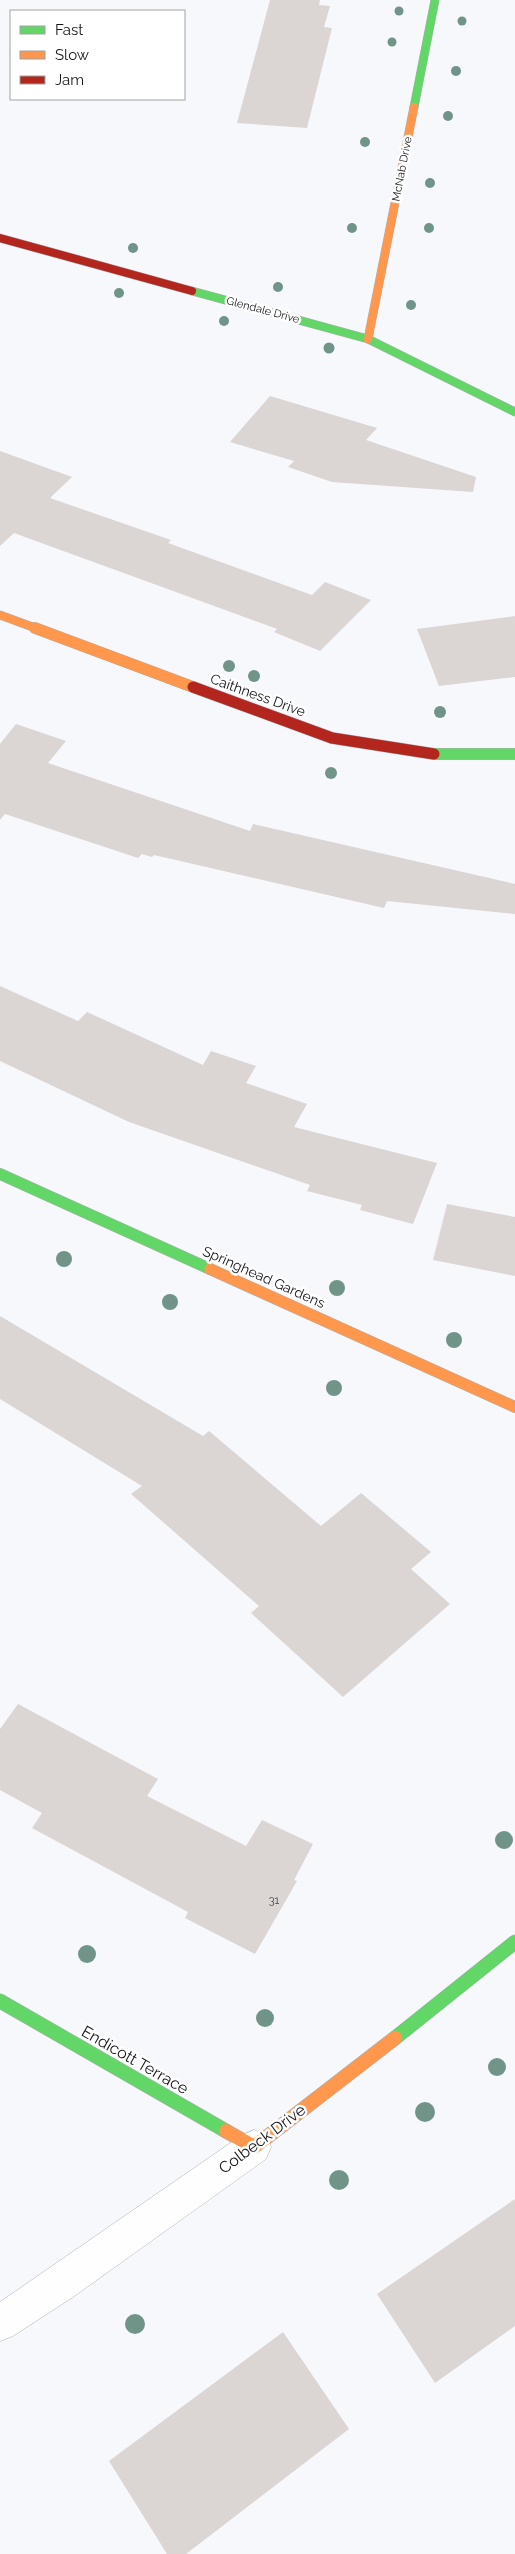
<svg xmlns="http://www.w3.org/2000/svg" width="515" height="2554" font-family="Raleway,sans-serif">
	<rect width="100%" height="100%" fill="#f7f8fc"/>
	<path fill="#dbd5d4" d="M 270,0 L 320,0 L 319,5 L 330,6 L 324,27 L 332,28 L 307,128 L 237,123 Z
		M 270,396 L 377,428 L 366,440 L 476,477 L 473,492 L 332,482 L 288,467 L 294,461 L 230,442 Z
		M 0,451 L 72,477 L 50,498 L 171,540 L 168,543 L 312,595 L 325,582 L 371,600 L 320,651 L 274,632 L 277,629 L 14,533 L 0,546 Z
		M 515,616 L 515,677 L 439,686 L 417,629 Z
		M 16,724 L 66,741 L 48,763 L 250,831 L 253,824 L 515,884 L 515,914 L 387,901 L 384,908 L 154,855 L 152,857 L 142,854 L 138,858 L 5,814 L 0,820 L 0,744 Z
		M 0,986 L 78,1021 L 87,1012 L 203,1065 L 211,1051 L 256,1066 L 246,1083 L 307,1104 L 294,1127 L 437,1163 L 413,1224 L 360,1210 L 362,1205 L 307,1191 L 310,1185 L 129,1122 L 0,1061 Z
		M 447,1204 L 515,1217 L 515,1276 L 433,1260 Z
		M 0,1316 L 203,1436 L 209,1431 L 321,1526 L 361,1493 L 431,1552 L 411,1569 L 450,1604 L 343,1697 L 251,1613 L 259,1606 L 131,1494 L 142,1486 L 0,1399 Z
		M 18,1704 L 158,1779 L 147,1796 L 246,1846 L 262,1820 L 313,1844 L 294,1880 L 297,1881 L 255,1954 L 185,1918 L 188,1912 L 32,1828 L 42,1813 L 0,1790 L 0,1729 Z
		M 515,2199 L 515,2326 L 435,2383 L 377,2294 Z
		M 283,2332 L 349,2429 L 186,2554 L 167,2554 L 109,2461 Z"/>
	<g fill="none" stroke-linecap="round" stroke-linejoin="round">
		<defs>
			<path id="street" d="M 254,2130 L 266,2135 L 271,2147 L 266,2159 L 73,2297 L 13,2336 L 0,2341 L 0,2302 L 242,2135 Z"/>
			<path id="fast-far2" d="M 414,107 L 435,0
				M 192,291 L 368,339 L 515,412"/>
			<path id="fast-far1" d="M 434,754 L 515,754
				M 0,1174 L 210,1269"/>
			<path id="fast" d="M 0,2001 L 226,2131
				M 395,2038 L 515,1942"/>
			<path id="slow-far2" d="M 368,339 L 414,107
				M 0,615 L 38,629"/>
			<path id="slow-far1" d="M 35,628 L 193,687
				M 210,1269 L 515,1407"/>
			<path id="slow" d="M 226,2131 L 254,2147 L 395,2038"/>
			<path id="jam-far1" d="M 0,238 L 192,291"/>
			<path id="jam" d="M 193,687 L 332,738 L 434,754"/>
		</defs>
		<use href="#street" stroke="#aeafb3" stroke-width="1"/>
		<use href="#fast-far2" stroke="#aeafb3" stroke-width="9"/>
		<use href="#fast-far1" stroke="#aeafb3" stroke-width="12"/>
		<use href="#fast" stroke="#aeafb3" stroke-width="15"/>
		<use href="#slow-far2" stroke="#aeafb3" stroke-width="9"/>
		<use href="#slow-far1" stroke="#aeafb3" stroke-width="12"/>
		<use href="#slow" stroke="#aeafb3" stroke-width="15"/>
		<use href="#jam-far1" stroke="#aeafb3" stroke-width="9"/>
		<use href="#jam" stroke="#aeafb3" stroke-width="12"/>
		<use href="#street" fill="#fefeff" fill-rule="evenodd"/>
		<use href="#fast-far2" stroke="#63d668" stroke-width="8"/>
		<use href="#fast-far1" stroke="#63d668" stroke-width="11"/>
		<use href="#fast" stroke="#63d668" stroke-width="14"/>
		<use href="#slow-far2" stroke="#ff974d" stroke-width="8"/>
		<use href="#slow-far1" stroke="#ff974d" stroke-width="11"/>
		<use href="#slow" stroke="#ff974d" stroke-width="14"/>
		<use href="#jam-far1" stroke="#b3261e" stroke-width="8"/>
		<use href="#jam" stroke="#b3261e" stroke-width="11"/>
	</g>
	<g fill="#719488">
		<circle cx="399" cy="11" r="4.5"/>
		<circle cx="462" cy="21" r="4.5"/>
		<circle cx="392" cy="42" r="4.5"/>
		<circle cx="456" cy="71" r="5"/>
		<circle cx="448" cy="116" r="5"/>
		<circle cx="365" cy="142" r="5"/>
		<circle cx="430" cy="183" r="5"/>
		<circle cx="352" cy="228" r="5"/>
		<circle cx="429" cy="228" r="5"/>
		<circle cx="133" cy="248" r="5"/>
		<circle cx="278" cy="287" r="5"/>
		<circle cx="119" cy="293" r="5"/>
		<circle cx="411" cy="305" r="5"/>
		<circle cx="224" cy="321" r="5"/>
		<circle cx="329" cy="348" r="5.5"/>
		<circle cx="229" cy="666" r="6"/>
		<circle cx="254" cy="676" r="6"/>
		<circle cx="440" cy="712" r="6"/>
		<circle cx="331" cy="773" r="6"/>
		<circle cx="64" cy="1259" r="8"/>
		<circle cx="337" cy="1288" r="8"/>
		<circle cx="170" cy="1302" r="8"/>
		<circle cx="454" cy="1340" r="8"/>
		<circle cx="334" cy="1388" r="8"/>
		<circle cx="504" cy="1840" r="9"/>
		<circle cx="87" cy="1954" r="9"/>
		<circle cx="265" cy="2018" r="9"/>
		<circle cx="497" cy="2067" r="9"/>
		<circle cx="425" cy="2112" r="10"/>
		<circle cx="339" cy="2180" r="10"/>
		<circle cx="135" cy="2324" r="10"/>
	</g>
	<g text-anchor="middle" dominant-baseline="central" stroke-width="5" stroke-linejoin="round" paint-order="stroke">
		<g font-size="11" fill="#15161a" stroke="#fff">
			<text transform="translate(402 169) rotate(-79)">McNab Drive</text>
			<text transform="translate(263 310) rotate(15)">Glendale Drive</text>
		</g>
		<g font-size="11" fill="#464648">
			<text x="274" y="1900">31</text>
		</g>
		<g font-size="14" fill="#15161a" stroke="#fff">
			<text transform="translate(258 695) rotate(20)">Caithness Drive</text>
			<text transform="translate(264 1277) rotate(24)">Springhead Gardens</text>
		</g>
		<g font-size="16" fill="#15161a" stroke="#fff">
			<text transform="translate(135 2060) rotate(30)">Endicott Terrace</text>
			<text transform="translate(262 2139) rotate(-37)">Colbeck Drive</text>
		</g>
	</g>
	<rect x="10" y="10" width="175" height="90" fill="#ffffff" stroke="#a1a2a3"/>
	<rect x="20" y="26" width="25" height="8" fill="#63d668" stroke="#a1a2a3"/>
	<text x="55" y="35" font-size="15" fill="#15161a">Fast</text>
	<rect x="20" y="51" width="25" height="8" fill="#ff974d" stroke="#a1a2a3"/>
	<text x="55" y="60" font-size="15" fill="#15161a">Slow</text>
	<rect x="20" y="76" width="25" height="8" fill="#b3261e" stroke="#a1a2a3"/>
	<text x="55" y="85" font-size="15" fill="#15161a">Jam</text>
</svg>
